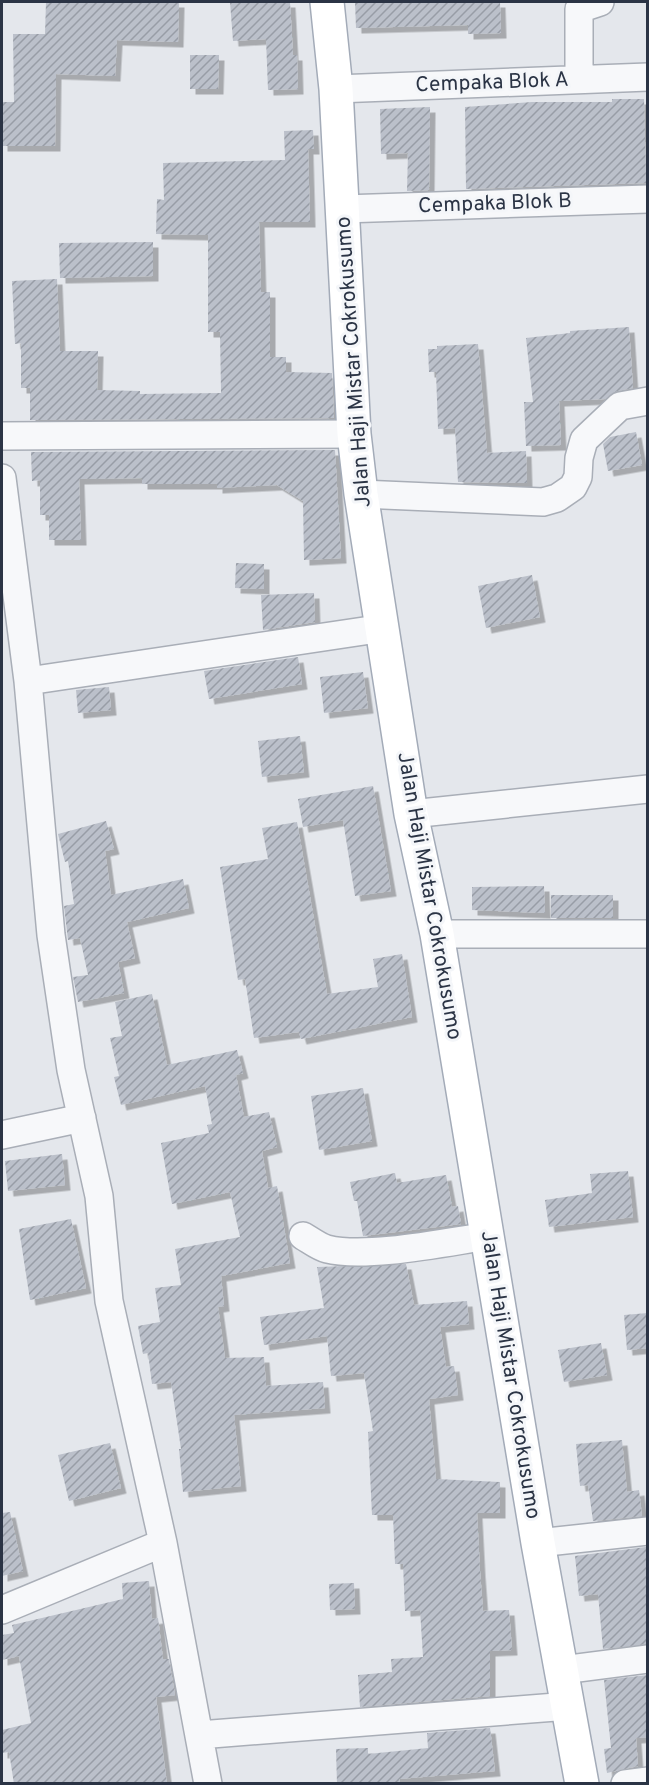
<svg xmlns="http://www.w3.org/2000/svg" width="649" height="1785" font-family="Overpass,sans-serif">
	<defs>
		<pattern id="building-hatch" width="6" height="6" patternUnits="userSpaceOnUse" patternTransform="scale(1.5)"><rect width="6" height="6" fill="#bbc0ca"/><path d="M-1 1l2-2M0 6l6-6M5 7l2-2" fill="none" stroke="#989da6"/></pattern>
		<filter id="shadow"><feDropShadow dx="5.5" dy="5.5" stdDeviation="0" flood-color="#0004"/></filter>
	</defs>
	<rect width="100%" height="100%" fill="#e4e7ec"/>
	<path fill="url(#building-hatch)" filter="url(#shadow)" d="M 46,2 L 179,2 L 178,42 L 117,40 L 115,76 L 56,74 L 55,146 L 2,146 L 2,102 L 14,102 L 13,34 L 45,34 Z
		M 230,2 L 290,2 L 293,55 L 297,55 L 298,89 L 268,90 L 266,39 L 233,41 Z
		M 355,2 L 500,2 L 501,33 L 468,34 L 468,25 L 356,28 Z
		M 190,55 L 219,55 L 218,89 L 190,89 Z
		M 612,99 L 644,99 L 646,183 L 466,189 L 465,107 L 532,102 L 612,102 Z
		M 430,107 L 429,190 L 407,191 L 408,153 L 381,154 L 380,109 Z
		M 313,130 L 314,149 L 308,149 L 310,222 L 259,222 L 261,292 L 270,292 L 270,357 L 286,357 L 286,372 L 332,373 L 334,418 L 30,420 L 30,388 L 21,388 L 21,343 L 15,344 L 12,281 L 57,279 L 60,351 L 98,351 L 97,390 L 140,391 L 140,394 L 221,393 L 220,332 L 208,332 L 208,235 L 156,234 L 157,199 L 164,200 L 163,163 L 285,160 L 284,131 Z
		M 153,242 L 153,276 L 60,278 L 59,243 Z
		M 629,327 L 633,388 L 617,391 L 605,399 L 559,401 L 561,445 L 526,446 L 524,402 L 533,402 L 526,338 L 570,333 L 570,331 Z
		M 478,344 L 487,453 L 526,451 L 527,483 L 458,482 L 455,428 L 438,429 L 436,372 L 429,372 L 428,349 L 437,349 L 437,346 Z
		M 636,432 L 642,465 L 608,471 L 603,444 L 610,437 Z
		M 335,450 L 341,558 L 304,560 L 303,501 L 277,485 L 217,488 L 217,484 L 142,484 L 142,478 L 79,479 L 81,540 L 49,540 L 49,515 L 40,515 L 40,480 L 32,481 L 31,452 Z
		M 236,563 L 264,564 L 264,589 L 235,588 Z
		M 532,575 L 540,617 L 486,628 L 478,586 Z
		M 314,593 L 315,622 L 263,630 L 261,595 Z
		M 298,657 L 302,684 L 209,699 L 204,671 Z
		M 363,672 L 368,708 L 324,713 L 320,677 Z
		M 109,687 L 111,710 L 78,713 L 76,690 Z
		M 300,736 L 304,772 L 262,777 L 258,741 Z
		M 373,786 L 391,891 L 355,896 L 343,820 L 303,827 L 298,799 Z
		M 106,821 L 114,849 L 105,851 L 111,895 L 183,879 L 189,908 L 127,922 L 135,958 L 118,962 L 124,993 L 78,1002 L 73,977 L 88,975 L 80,938 L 68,940 L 64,906 L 74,904 L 68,861 L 65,862 L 58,834 Z
		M 297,822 L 327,994 L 378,987 L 373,959 L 402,954 L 412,1017 L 301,1039 L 299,1032 L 254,1038 L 245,979 L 238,980 L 220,867 L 268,859 L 262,828 Z
		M 544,886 L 545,913 L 472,910 L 472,887 Z
		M 551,895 L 613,895 L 613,918 L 551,918 Z
		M 152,994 L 167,1065 L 237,1050 L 243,1073 L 236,1075 L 244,1117 L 269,1112 L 277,1147 L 262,1151 L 268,1188 L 277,1186 L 290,1263 L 221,1276 L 224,1306 L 218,1307 L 225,1358 L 264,1357 L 266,1386 L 323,1382 L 325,1408 L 234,1415 L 241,1486 L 183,1492 L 179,1449 L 181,1449 L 171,1382 L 152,1384 L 148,1353 L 143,1354 L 138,1326 L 160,1322 L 155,1288 L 181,1285 L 175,1249 L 240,1237 L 230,1192 L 172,1204 L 161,1143 L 209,1133 L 207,1125 L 212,1124 L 205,1086 L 121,1105 L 114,1077 L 119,1076 L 110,1038 L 122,1036 L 115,1002 Z
		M 363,1088 L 372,1141 L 319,1150 L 311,1096 Z
		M 62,1154 L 65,1185 L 8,1191 L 5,1161 Z
		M 628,1171 L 633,1217 L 549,1227 L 545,1200 L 592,1193 L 590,1174 Z
		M 395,1173 L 397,1183 L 446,1175 L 452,1207 L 458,1206 L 461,1224 L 363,1236 L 357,1201 L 354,1201 L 350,1182 Z
		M 71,1219 L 86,1288 L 30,1300 L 19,1229 Z
		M 406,1264 L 414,1305 L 467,1301 L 469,1324 L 440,1327 L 446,1367 L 454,1366 L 458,1395 L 429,1399 L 436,1479 L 500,1482 L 500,1513 L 477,1513 L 480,1571 L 483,1611 L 509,1610 L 512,1650 L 490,1651 L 490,1696 L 360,1707 L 358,1675 L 392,1672 L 391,1659 L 423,1657 L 420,1610 L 405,1611 L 403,1564 L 395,1564 L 393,1515 L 372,1515 L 368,1432 L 373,1431 L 364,1373 L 331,1376 L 327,1336 L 264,1345 L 260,1317 L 324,1308 L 317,1267 Z
		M 648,1313 L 648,1348 L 627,1350 L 624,1315 Z
		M 601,1343 L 607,1375 L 564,1382 L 558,1350 Z
		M 622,1440 L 627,1492 L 639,1490 L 642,1516 L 593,1521 L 588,1485 L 580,1486 L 576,1444 Z
		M 110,1443 L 121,1488 L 69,1501 L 58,1455 Z
		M 10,1512 L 23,1571 L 2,1576 L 2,1513 Z
		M 646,1547 L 648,1644 L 603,1649 L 598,1594 L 579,1596 L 575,1556 Z
		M 149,1581 L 152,1619 L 158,1618 L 163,1659 L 169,1659 L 175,1695 L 156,1697 L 167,1784 L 14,1784 L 9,1752 L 2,1753 L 2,1730 L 31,1723 L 19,1656 L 2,1660 L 2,1635 L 14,1633 L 12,1625 L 123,1599 L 122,1583 Z
		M 354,1583 L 355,1609 L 330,1610 L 329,1584 Z
		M 648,1675 L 648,1737 L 636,1738 L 638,1766 L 607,1773 L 604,1749 L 611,1748 L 604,1680 Z
		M 490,1728 L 495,1771 L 399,1779 L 400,1784 L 337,1784 L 336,1749 L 368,1748 L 368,1754 L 428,1748 L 427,1733 Z"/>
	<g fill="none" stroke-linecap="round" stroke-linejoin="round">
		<defs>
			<path id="minor" d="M 579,79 L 579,9 L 600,2
				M 336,89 L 648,77
				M 343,209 L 648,199
				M 2,436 L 354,434
				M 2,478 L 28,681 L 51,935 L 71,1070 L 99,1196 L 109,1301 L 163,1543 L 208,1784
				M 361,494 L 543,502 L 557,498 L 573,487 L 578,477 L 579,458 L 584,440 L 620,406 L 648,401
				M 28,681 L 384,628
				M 411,814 L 648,789
				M 437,934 L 648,934
				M 2,1135 L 82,1118
				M 303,1236 C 310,1240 319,1247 327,1249 C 366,1259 447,1242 488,1236
				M 538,1543 L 648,1531
				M 2,1610 L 163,1543
				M 562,1670 L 648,1659
				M 199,1735 L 569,1706
				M 625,1784 L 648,1781"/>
			<path id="major" d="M 327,2 L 336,89 L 354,434 L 361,494 L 411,814 L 437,934 L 538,1543 L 582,1784"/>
		</defs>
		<use href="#minor" stroke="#a9aeb7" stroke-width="30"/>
		<use href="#major" stroke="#a3abb8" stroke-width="36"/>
		<use href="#minor" stroke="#f7f8fa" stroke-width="27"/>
		<use href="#major" stroke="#fff" stroke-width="33"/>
	</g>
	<g text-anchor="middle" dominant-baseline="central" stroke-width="6" stroke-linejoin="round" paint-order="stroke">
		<g font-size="21" fill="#2b3445" stroke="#f4f6f9">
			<text transform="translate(492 83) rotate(-2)">Cempaka Blok A</text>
			<text transform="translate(495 204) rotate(-2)">Cempaka Blok B</text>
			<text transform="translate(354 362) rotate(-94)">Jalan Haji Mistar Cokrokusumo</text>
			<text transform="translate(429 896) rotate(80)">Jalan Haji Mistar Cokrokusumo</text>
			<text transform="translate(510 1375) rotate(81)">Jalan Haji Mistar Cokrokusumo</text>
		</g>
	</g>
	<rect width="649" height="1785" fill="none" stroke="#2b3445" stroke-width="6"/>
</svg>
